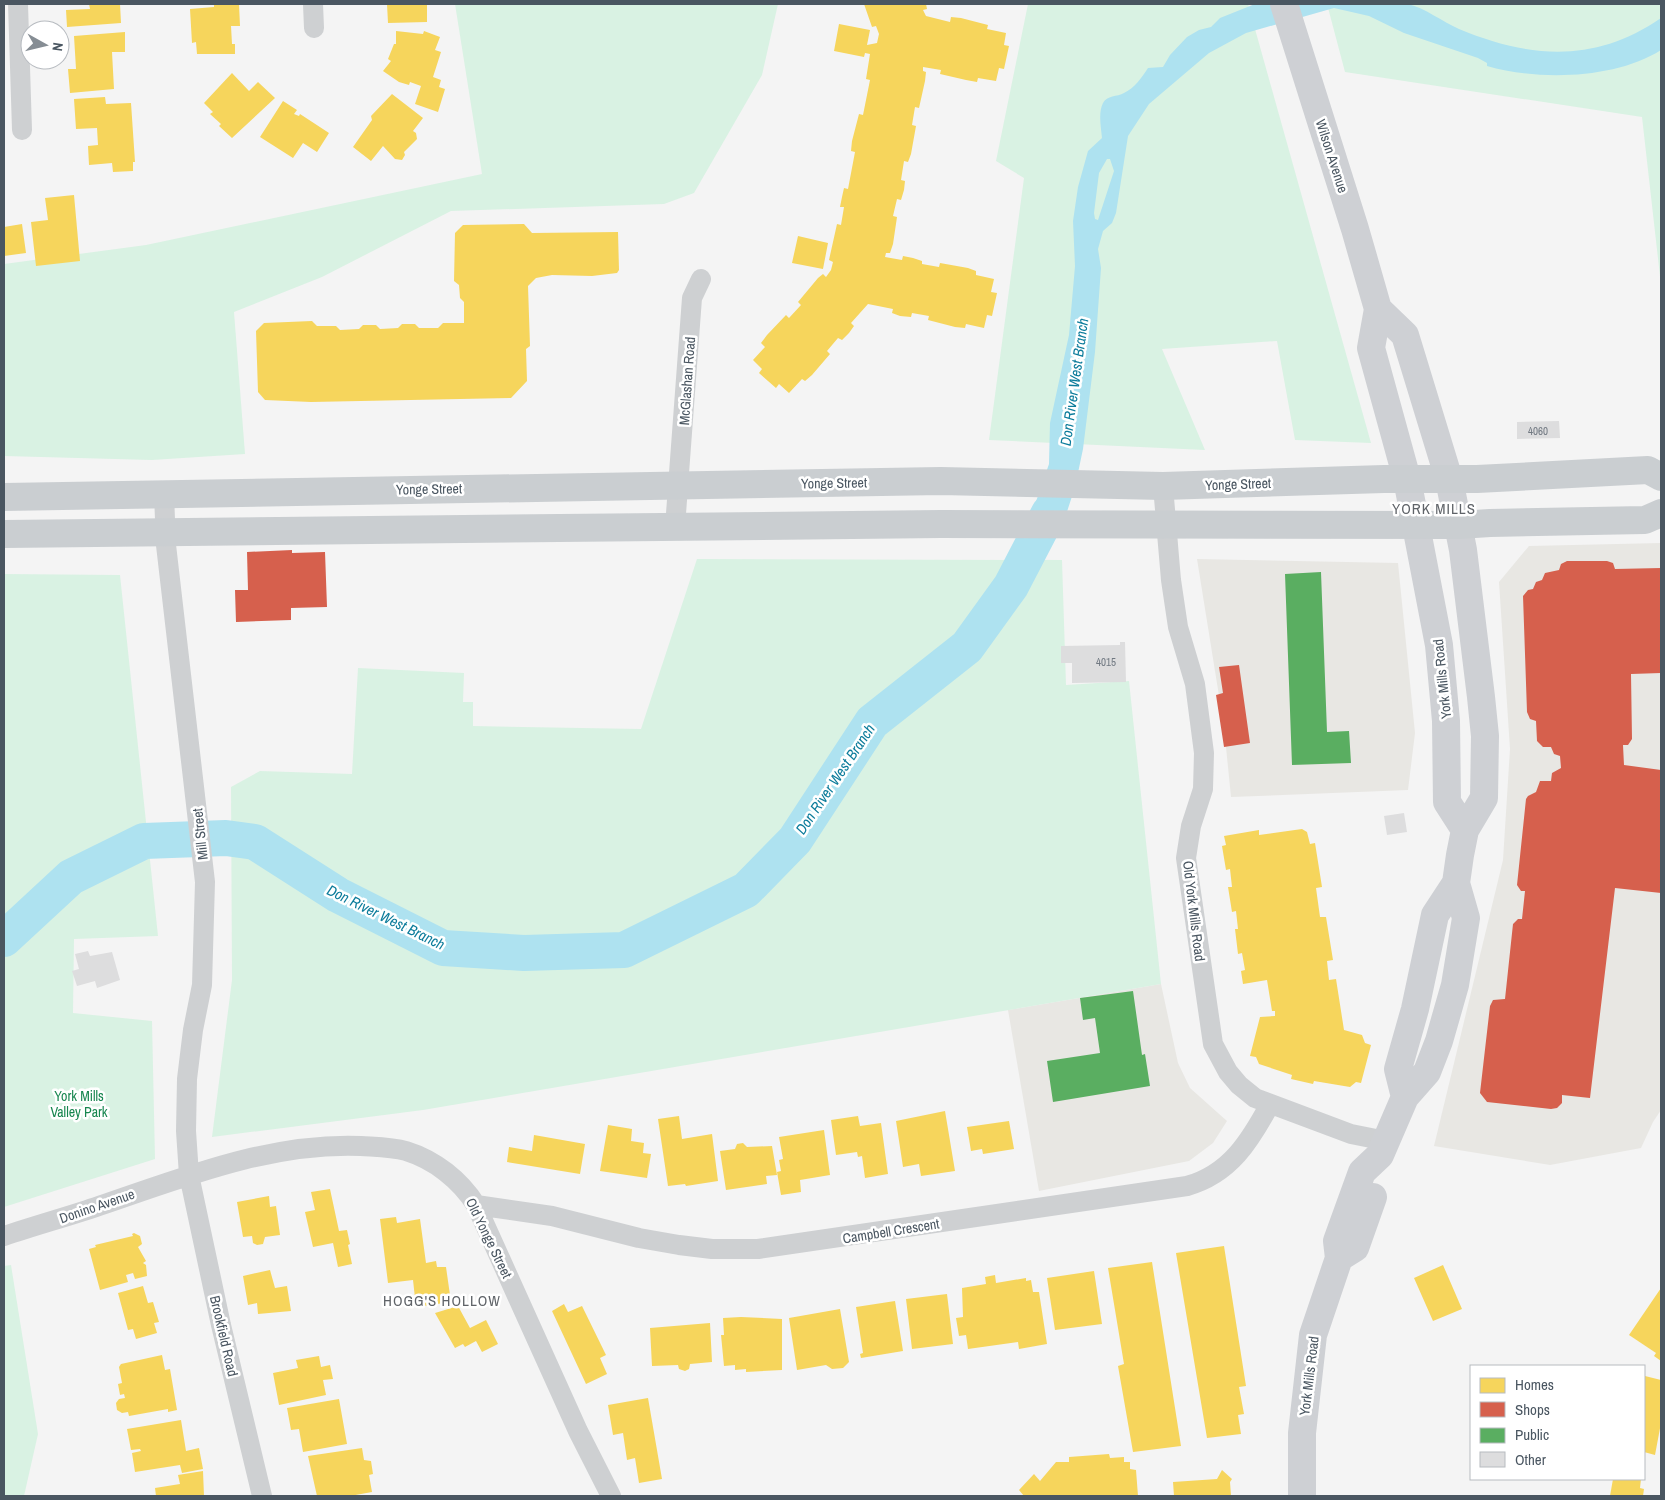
<svg xmlns="http://www.w3.org/2000/svg" width="1665" height="1500" font-family="'Archivo Narrow',sans-serif">
	<rect width="100%" height="100%" fill="#f4f4f4"/>
	<path fill="#e8e7e3" d="M 1661,543 L 1661,1110 L 1653,1122 L 1641,1148 L 1550,1165 L 1434,1146 L 1503,860 L 1510,749 L 1499,582 L 1529,546 Z
		M 1197,559 L 1398,563 L 1415,733 L 1408,790 L 1231,797 L 1224,727 Z
		M 1161,984 L 1178,1063 L 1190,1088 L 1227,1121 L 1213,1143 L 1189,1161 L 1039,1191 L 1008,1010 Z"/>
	<path fill="#d9f2e3" d="M 455,4 L 778,4 L 762,75 L 694,193 L 664,204 L 451,211 L 322,277 L 234,312 L 245,454 L 152,460 L 4,456 L 4,264 L 146,245 L 482,174 Z
		M 1028,4 L 1248,4 L 1371,443 L 1295,440 L 1277,341 L 1162,349 L 1205,450 L 989,440 L 1024,178 L 996,161 Z
		M 1327,4 L 1661,4 L 1661,285 L 1642,117 L 1345,72 Z
		M 697,559 L 1062,560 L 1066,685 L 1129,681 L 1161,984 L 423,1110 L 212,1137 L 232,980 L 231,787 L 260,771 L 352,774 L 358,668 L 464,673 L 463,702 L 473,702 L 473,726 L 641,729 Z
		M 4,574 L 120,575 L 158,936 L 74,939 L 73,1013 L 152,1021 L 155,1159 L 4,1207 Z
		M 11,1265 L 38,1434 L 24,1496 L 4,1496 L 4,1266 Z"/>
	<path fill="#aee2f0" fill-rule="evenodd" d="M 1255,4 C 1292,4 1329,4 1366,4 C 1379,4 1396,1 1408,4 C 1425,8 1443,22 1459,29 C 1531,59 1596,63 1661,18 L 1661,50 C 1616,79 1538,81 1487,66 L 1487,63 L 1478,58 L 1404,33 L 1369,16 L 1334,8 L 1246,33 L 1209,53 L 1149,104 L 1128,136 L 1116,213 L 1112,223 L 1103,231 L 1098,249 L 1101,268 L 1095,352 L 1083,449 L 1075,487 L 1064,521 L 1026,556 L 1031,516 L 1049,464 L 1050,423 L 1069,335 L 1075,266 L 1073,221 L 1078,187 L 1088,151 L 1102,138 C 1101,127 1098,113 1103,103 C 1107,95 1117,97 1124,93 C 1135,88 1142,77 1148,68 L 1163,67 L 1170,55 L 1187,37 L 1199,30 L 1211,27 L 1220,18 ZM 1107,159 L 1110,159 L 1114,171 L 1098,220 L 1095,219 L 1094,213 L 1099,173 Z"/>
	<path fill="#f6d55c" d="M 89,4 L 120,4 L 121,23 L 67,27 L 66,10 L 90,9 Z
		M 214,4 L 239,4 L 240,26 L 231,26 L 232,44 L 235,44 L 235,54 L 197,54 L 196,42 L 192,43 L 190,9 L 214,7 Z
		M 387,4 L 427,4 L 427,22 L 388,23 Z
		M 864,4 L 926,4 L 927,9 L 923,10 L 926,16 L 950,22 L 951,17 L 961,18 L 988,25 L 987,29 L 1006,33 L 1004,45 L 1009,46 L 1004,69 L 999,68 L 996,81 L 978,78 L 977,82 L 966,80 L 940,74 L 941,70 L 923,67 L 923,71 L 926,72 L 925,81 L 919,108 L 915,107 L 912,125 L 916,126 L 911,154 L 908,162 L 904,161 L 901,180 L 905,181 L 904,190 L 901,200 L 897,199 L 893,216 L 897,217 L 893,244 L 890,253 L 886,253 L 885,257 L 902,260 L 903,256 L 913,258 L 922,261 L 922,264 L 939,267 L 940,263 L 968,268 L 976,271 L 976,275 L 994,279 L 991,292 L 997,293 L 992,316 L 987,315 L 984,328 L 966,324 L 965,328 L 955,327 L 928,320 L 929,316 L 912,313 L 911,317 L 900,316 L 892,313 L 893,309 L 868,304 L 851,323 L 854,326 L 849,333 L 842,340 L 838,338 L 827,351 L 830,354 L 812,375 L 805,381 L 802,379 L 789,393 L 779,384 L 776,388 L 759,373 L 762,369 L 753,360 L 765,347 L 761,343 L 767,335 L 786,315 L 789,318 L 801,305 L 798,302 L 818,278 L 823,274 L 826,277 L 831,270 L 833,262 L 829,260 L 837,224 L 841,225 L 844,207 L 840,207 L 842,197 L 844,188 L 848,189 L 855,152 L 851,151 L 852,141 L 859,114 L 863,115 L 870,80 L 866,79 L 870,54 L 865,53 L 864,57 L 834,51 L 839,24 L 870,30 L 867,45 L 877,43 L 879,34 L 876,26 L 872,27 Z
		M 396,31 L 423,34 L 424,31 L 440,37 L 435,50 L 441,52 L 433,77 L 441,80 L 439,87 L 445,89 L 438,112 L 415,104 L 421,86 L 410,82 L 409,85 L 399,82 L 383,71 L 391,61 L 388,59 L 394,44 L 396,44 Z
		M 125,32 L 125,52 L 112,52 L 114,89 L 70,93 L 68,69 L 76,69 L 74,36 Z
		M 232,73 L 249,91 L 258,82 L 275,98 L 232,138 L 219,126 L 221,124 L 210,114 L 213,112 L 204,103 Z
		M 392,94 L 423,118 L 413,131 L 416,133 L 417,139 L 404,152 L 405,155 L 402,160 L 395,159 L 383,146 L 371,161 L 353,147 L 372,120 L 371,116 Z
		M 105,97 L 106,104 L 131,103 L 135,162 L 133,162 L 133,171 L 113,172 L 112,163 L 89,165 L 88,146 L 98,145 L 97,128 L 76,129 L 74,99 Z
		M 283,101 L 297,110 L 294,114 L 299,116 L 300,114 L 329,133 L 317,152 L 303,143 L 293,158 L 260,137 Z
		M 74,195 L 80,261 L 36,266 L 31,222 L 48,220 L 45,198 Z
		M 22,224 L 26,253 L 4,256 L 4,227 Z
		M 524,224 L 532,233 L 618,232 L 619,270 L 617,273 L 592,276 L 552,275 L 536,278 L 528,286 L 530,346 L 526,349 L 527,381 L 511,398 L 311,402 L 265,400 L 258,392 L 256,331 L 264,323 L 312,321 L 317,326 L 336,326 L 340,330 L 359,329 L 363,325 L 376,325 L 380,329 L 398,328 L 402,324 L 415,324 L 419,328 L 438,328 L 443,323 L 464,323 L 464,302 L 460,298 L 459,285 L 454,281 L 455,233 L 463,225 Z
		M 798,236 L 828,243 L 823,269 L 792,263 Z
		M 1302,829 L 1307,832 L 1310,844 L 1315,843 L 1322,887 L 1316,888 L 1320,917 L 1326,917 L 1333,960 L 1327,961 L 1329,980 L 1336,979 L 1344,1030 L 1362,1035 L 1365,1043 L 1371,1045 L 1361,1083 L 1356,1082 L 1350,1087 L 1314,1081 L 1313,1084 L 1291,1079 L 1292,1075 L 1259,1064 L 1256,1057 L 1250,1056 L 1260,1017 L 1275,1016 L 1275,1011 L 1272,1011 L 1267,980 L 1243,984 L 1241,971 L 1245,970 L 1242,953 L 1238,954 L 1235,929 L 1238,929 L 1236,911 L 1232,912 L 1228,887 L 1232,887 L 1230,869 L 1226,870 L 1222,846 L 1226,845 L 1224,836 L 1259,830 L 1259,835 Z
		M 945,1111 L 955,1171 L 921,1176 L 919,1164 L 903,1167 L 896,1121 Z
		M 679,1116 L 682,1139 L 712,1134 L 718,1181 L 686,1186 L 685,1184 L 668,1186 L 658,1119 Z
		M 858,1116 L 860,1126 L 881,1123 L 888,1174 L 865,1178 L 862,1156 L 858,1157 L 857,1152 L 836,1155 L 831,1120 Z
		M 1009,1121 L 1014,1149 L 983,1154 L 982,1149 L 971,1151 L 967,1127 Z
		M 608,1125 L 632,1129 L 631,1141 L 644,1143 L 643,1153 L 651,1154 L 647,1178 L 600,1171 Z
		M 824,1130 L 830,1175 L 800,1180 L 801,1192 L 781,1195 L 777,1172 L 781,1171 L 779,1160 L 783,1159 L 779,1137 Z
		M 534,1135 L 585,1144 L 580,1174 L 507,1162 L 509,1147 L 532,1151 Z
		M 743,1143 L 747,1147 L 772,1146 L 777,1175 L 766,1176 L 767,1184 L 726,1190 L 720,1151 L 735,1149 L 737,1144 Z
		M 330,1189 L 339,1231 L 347,1230 L 350,1244 L 348,1245 L 352,1264 L 338,1267 L 333,1243 L 313,1247 L 305,1212 L 315,1210 L 311,1192 Z
		M 269,1196 L 270,1207 L 276,1206 L 280,1235 L 265,1237 L 263,1244 L 257,1245 L 253,1243 L 252,1236 L 243,1237 L 237,1202 Z
		M 396,1217 L 397,1223 L 420,1219 L 426,1263 L 436,1261 L 437,1267 L 446,1267 L 451,1302 L 416,1307 L 413,1280 L 388,1283 L 380,1219 Z
		M 134,1233 L 140,1236 L 142,1244 L 138,1247 L 146,1261 L 143,1263 L 146,1265 L 147,1276 L 135,1279 L 133,1273 L 126,1275 L 128,1282 L 100,1290 L 89,1249 L 96,1247 L 95,1245 L 133,1236 L 132,1234 Z
		M 1224,1246 L 1246,1386 L 1239,1387 L 1244,1414 L 1238,1415 L 1241,1434 L 1207,1438 L 1176,1253 Z
		M 1152,1262 L 1181,1446 L 1133,1452 L 1118,1366 L 1124,1364 L 1108,1268 Z
		M 1443,1265 L 1462,1309 L 1433,1321 L 1414,1278 Z
		M 270,1270 L 275,1288 L 287,1286 L 291,1311 L 258,1314 L 257,1303 L 248,1305 L 243,1276 Z
		M 1094,1271 L 1102,1324 L 1055,1330 L 1047,1278 Z
		M 995,1275 L 996,1283 L 1026,1278 L 1026,1281 L 1031,1280 L 1033,1292 L 1039,1292 L 1047,1344 L 1019,1349 L 1018,1342 L 968,1349 L 966,1335 L 959,1336 L 956,1318 L 963,1317 L 962,1288 L 986,1284 L 985,1277 Z
		M 143,1286 L 148,1303 L 153,1302 L 159,1322 L 154,1323 L 157,1333 L 136,1339 L 133,1329 L 128,1330 L 118,1293 Z
		M 1661,1288 L 1661,1361 L 1654,1356 L 1656,1353 L 1629,1335 Z
		M 947,1294 L 953,1344 L 912,1349 L 906,1299 Z
		M 895,1301 L 903,1351 L 861,1358 L 860,1354 L 863,1353 L 856,1307 Z
		M 564,1304 L 568,1312 L 582,1306 L 606,1355 L 600,1358 L 607,1374 L 586,1384 L 552,1311 Z
		M 458,1306 L 470,1328 L 486,1320 L 498,1344 L 482,1352 L 476,1341 L 465,1347 L 463,1344 L 455,1348 L 435,1313 Z
		M 840,1309 L 849,1362 L 843,1368 L 832,1369 L 826,1365 L 797,1370 L 789,1318 Z
		M 741,1317 L 782,1319 L 782,1370 L 746,1372 L 746,1369 L 735,1370 L 735,1365 L 724,1366 L 721,1335 L 724,1335 L 723,1318 Z
		M 710,1323 L 712,1362 L 690,1364 L 689,1369 L 685,1371 L 679,1369 L 678,1365 L 652,1366 L 650,1328 Z
		M 162,1355 L 165,1370 L 170,1369 L 177,1410 L 168,1412 L 168,1409 L 129,1416 L 128,1412 L 122,1413 L 117,1410 L 116,1403 L 119,1399 L 125,1398 L 124,1394 L 120,1395 L 118,1384 L 122,1383 L 119,1367 L 121,1364 Z
		M 319,1356 L 321,1367 L 330,1365 L 333,1379 L 323,1380 L 326,1395 L 279,1405 L 273,1373 L 298,1368 L 296,1360 Z
		M 1645,1376 L 1661,1380 L 1661,1423 L 1655,1455 L 1644,1452 Z
		M 648,1398 L 662,1479 L 639,1483 L 635,1458 L 627,1460 L 623,1433 L 613,1435 L 608,1405 Z
		M 339,1399 L 347,1444 L 303,1452 L 299,1429 L 291,1430 L 287,1408 Z
		M 181,1420 L 186,1451 L 199,1448 L 203,1469 L 182,1473 L 180,1465 L 135,1472 L 132,1453 L 141,1451 L 140,1449 L 131,1450 L 127,1429 Z
		M 362,1448 L 364,1460 L 371,1461 L 373,1474 L 369,1475 L 372,1492 L 350,1496 L 317,1496 L 308,1456 Z
		M 1109,1454 L 1110,1458 L 1124,1457 L 1124,1462 L 1130,1462 L 1130,1469 L 1136,1470 L 1138,1496 L 1024,1496 L 1019,1490 L 1034,1474 L 1040,1481 L 1056,1462 L 1069,1462 L 1069,1457 Z
		M 1222,1470 L 1232,1479 L 1230,1482 L 1231,1496 L 1174,1496 L 1173,1482 L 1217,1479 Z
		M 203,1471 L 204,1496 L 156,1496 L 155,1488 L 180,1484 L 178,1475 Z
		M 1613,1479 L 1641,1479 L 1640,1488 L 1644,1489 L 1643,1496 L 1610,1496 Z"/>
	<path fill="#d6604d" d="M 292,550 L 292,553 L 325,552 L 327,607 L 291,608 L 291,620 L 236,622 L 235,590 L 248,590 L 247,552 Z
		M 1567,561 L 1607,561 L 1613,563 L 1615,569 L 1661,568 L 1661,673 L 1631,674 L 1632,739 L 1628,745 L 1623,745 L 1624,765 L 1661,770 L 1661,893 L 1615,888 L 1590,1098 L 1562,1095 L 1562,1103 L 1557,1108 L 1551,1109 L 1487,1102 L 1480,1093 L 1490,1006 L 1493,1000 L 1505,999 L 1513,924 L 1518,919 L 1522,919 L 1525,891 L 1521,891 L 1517,885 L 1526,799 L 1528,796 L 1536,792 L 1540,781 L 1551,781 L 1552,773 L 1561,768 L 1560,756 L 1554,754 L 1551,747 L 1543,747 L 1537,741 L 1536,721 L 1530,719 L 1527,712 L 1523,596 L 1528,590 L 1533,589 L 1536,582 L 1542,580 L 1545,573 L 1559,570 L 1561,564 Z
		M 1239,665 L 1250,743 L 1224,747 L 1216,695 L 1223,693 L 1219,667 Z"/>
	<path fill="#5aae61" d="M 1321,572 L 1327,732 L 1349,731 L 1351,763 L 1292,765 L 1285,574 Z
		M 1133,991 L 1142,1055 L 1145,1054 L 1150,1086 L 1053,1102 L 1047,1061 L 1100,1053 L 1095,1018 L 1083,1020 L 1080,998 Z"/>
	<g fill="none" stroke-linecap="round" stroke-linejoin="round">
		<path stroke="#aee2f0" stroke-width="36" d="M 4,939 L 71,877 L 144,841 L 226,838 L 255,842 L 338,895 L 443,948 L 524,953 L 624,950 L 746,890 L 795,840 L 872,722 L 967,647 L 1011,586 L 1049,513"/>
	</g>
	<path fill="#ddddde" d="M 1559,421 L 1560,438 L 1517,439 L 1517,422 Z
		M 1120,642 L 1125,642 L 1126,682 L 1072,683 L 1072,663 L 1061,663 L 1061,646 L 1120,645 Z
		M 1404,813 L 1407,832 L 1387,835 L 1384,816 Z
		M 88,951 L 90,956 L 112,952 L 120,980 L 97,988 L 95,981 L 77,986 L 72,971 L 79,969 L 75,954 Z"/>
	<g fill="none" stroke-linecap="round" stroke-linejoin="round">
		<path stroke="#ced0d2" stroke-width="20" d="M 18,4 L 22,130
			M 313,4 L 314,28
			M 1163,486 L 1171,580 L 1178,627 L 1195,684 L 1204,753 L 1203,789 L 1191,826 L 1186,858 L 1213,1044 L 1228,1072 L 1239,1085 L 1255,1098 L 1351,1134 L 1386,1141
			M 164,494 L 166,545 L 205,882 L 202,985 L 193,1030 L 187,1079 L 186,1131 L 189,1175 L 221,1325 L 262,1496
			M 675,527 L 692,298 L 701,279
			M 476,1205 L 552,1216 L 639,1238 L 679,1245 L 712,1249 L 758,1249 L 1187,1186 C 1230,1174 1250,1141 1270,1104
			M 4,1236 C 31,1227 59,1219 87,1210 C 175,1181 266,1142 361,1146 C 376,1147 392,1147 406,1151 C 435,1160 460,1180 476,1205 L 578,1431 L 611,1496"/>
		<path stroke="#ced0d4" stroke-width="28" d="M 1284,4 L 1355,229 L 1378,309 L 1371,348 L 1407,479 L 1439,645 L 1446,721 L 1447,802 L 1465,830
			M 1405,1097 L 1398,1069 L 1415,1009 L 1435,915 L 1456,883
			M 1339,1258 L 1355,1248 L 1373,1197
			M 1302,1496 L 1302,1433 L 1313,1335 L 1339,1258 L 1337,1241 L 1362,1172 L 1380,1155 L 1405,1097 L 1427,1072 L 1439,1041 L 1455,985 L 1466,918 L 1456,883 L 1460,855 L 1465,830 L 1484,798 L 1485,736 L 1481,697 L 1463,550 L 1449,479 L 1405,335 L 1378,309"/>
		<path stroke="#caced1" stroke-width="28" d="M 4,497 L 941,481 L 1163,486 L 1384,479 L 1477,479 L 1648,470 L 1661,477
			M 4,534 L 941,524 L 1459,525 L 1490,523 L 1645,520 L 1661,513"/>
	</g>
	<g text-anchor="middle" dominant-baseline="central" stroke-width="5" stroke-linejoin="round" paint-order="stroke">
		<g font-size="11" fill="#707881">
			<text x="1538" y="431">4060</text>
			<text x="1106" y="662">4015</text>
		</g>
		<g font-size="14" fill="#4a5661" stroke="#fff">
			<text transform="translate(1332 156) rotate(72)">Wilson Avenue</text>
			<text transform="translate(687 381) rotate(-86)">McGlashan Road</text>
			<text transform="translate(834 483) rotate(-1)">Yonge Street</text>
			<text transform="translate(1238 484) rotate(-2)">Yonge Street</text>
			<text transform="translate(429 489) rotate(-1)">Yonge Street</text>
			<text transform="translate(1442 679) rotate(-96)">York Mills Road</text>
			<text transform="translate(200 834) rotate(-96)">Mill Street</text>
			<text transform="translate(1194 911) rotate(83)">Old York Mills Road</text>
			<text transform="translate(97 1206) rotate(-19)">Donino Avenue</text>
			<text transform="translate(891 1231) rotate(-9)">Campbell Crescent</text>
			<text transform="translate(489 1238) rotate(64)">Old Yonge Street</text>
			<text transform="translate(224 1336) rotate(77)">Brookfield Road</text>
			<text transform="translate(1309 1376) rotate(-83)">York Mills Road</text>
		</g>
		<g font-size="14" fill="#17864f" stroke="#fff">
			<text x="79" y="1096">York Mills<tspan x="79" dy="16">Valley Park</tspan></text>
		</g>
		<g font-size="15" font-style="italic" fill="#0c7c9b" stroke="#fff">
			<text transform="translate(1074 382) rotate(-82)">Don River West Branch</text>
			<text transform="translate(835 779) rotate(-56)">Don River West Branch</text>
			<text transform="translate(386 917) rotate(26)">Don River West Branch</text>
		</g>
		<g font-size="15" letter-spacing="1" fill="#5f6368" stroke="#fff">
			<text x="1434" y="508">YORK MILLS</text>
			<text x="442" y="1300">HOGG'S HOLLOW</text>
		</g>
	</g>
	<rect width="1665" height="1500" fill="none" stroke="#4a5661" stroke-width="10"/>
	<rect x="1470" y="1365" width="175" height="115" fill="#ffffff" stroke="#b7bbc0"/>
	<rect x="1480" y="1378" width="25" height="15" fill="#f6d55c" stroke="#b7bbc0"/>
	<text x="1515" y="1390" font-size="15" fill="#4a5661">Homes</text>
	<rect x="1480" y="1402" width="25" height="15" fill="#d6604d" stroke="#b7bbc0"/>
	<text x="1515" y="1415" font-size="15" fill="#4a5661">Shops</text>
	<rect x="1480" y="1428" width="25" height="15" fill="#5aae61" stroke="#b7bbc0"/>
	<text x="1515" y="1440" font-size="15" fill="#4a5661">Public</text>
	<rect x="1480" y="1452" width="25" height="15" fill="#ddddde" stroke="#b7bbc0"/>
	<text x="1515" y="1465" font-size="15" fill="#4a5661">Other</text>
	<g transform="translate(45 45) rotate(98)"><circle r="24" fill="#ffffff" stroke="#b7bbc0"/>
	<path d="M0-4L9 19L0 12L-9 19Z" fill="#868d94"/>
	<text y="-8" font-size="14" font-weight="bold" text-anchor="middle" fill="#4a5661">N</text>
	</g>
</svg>
